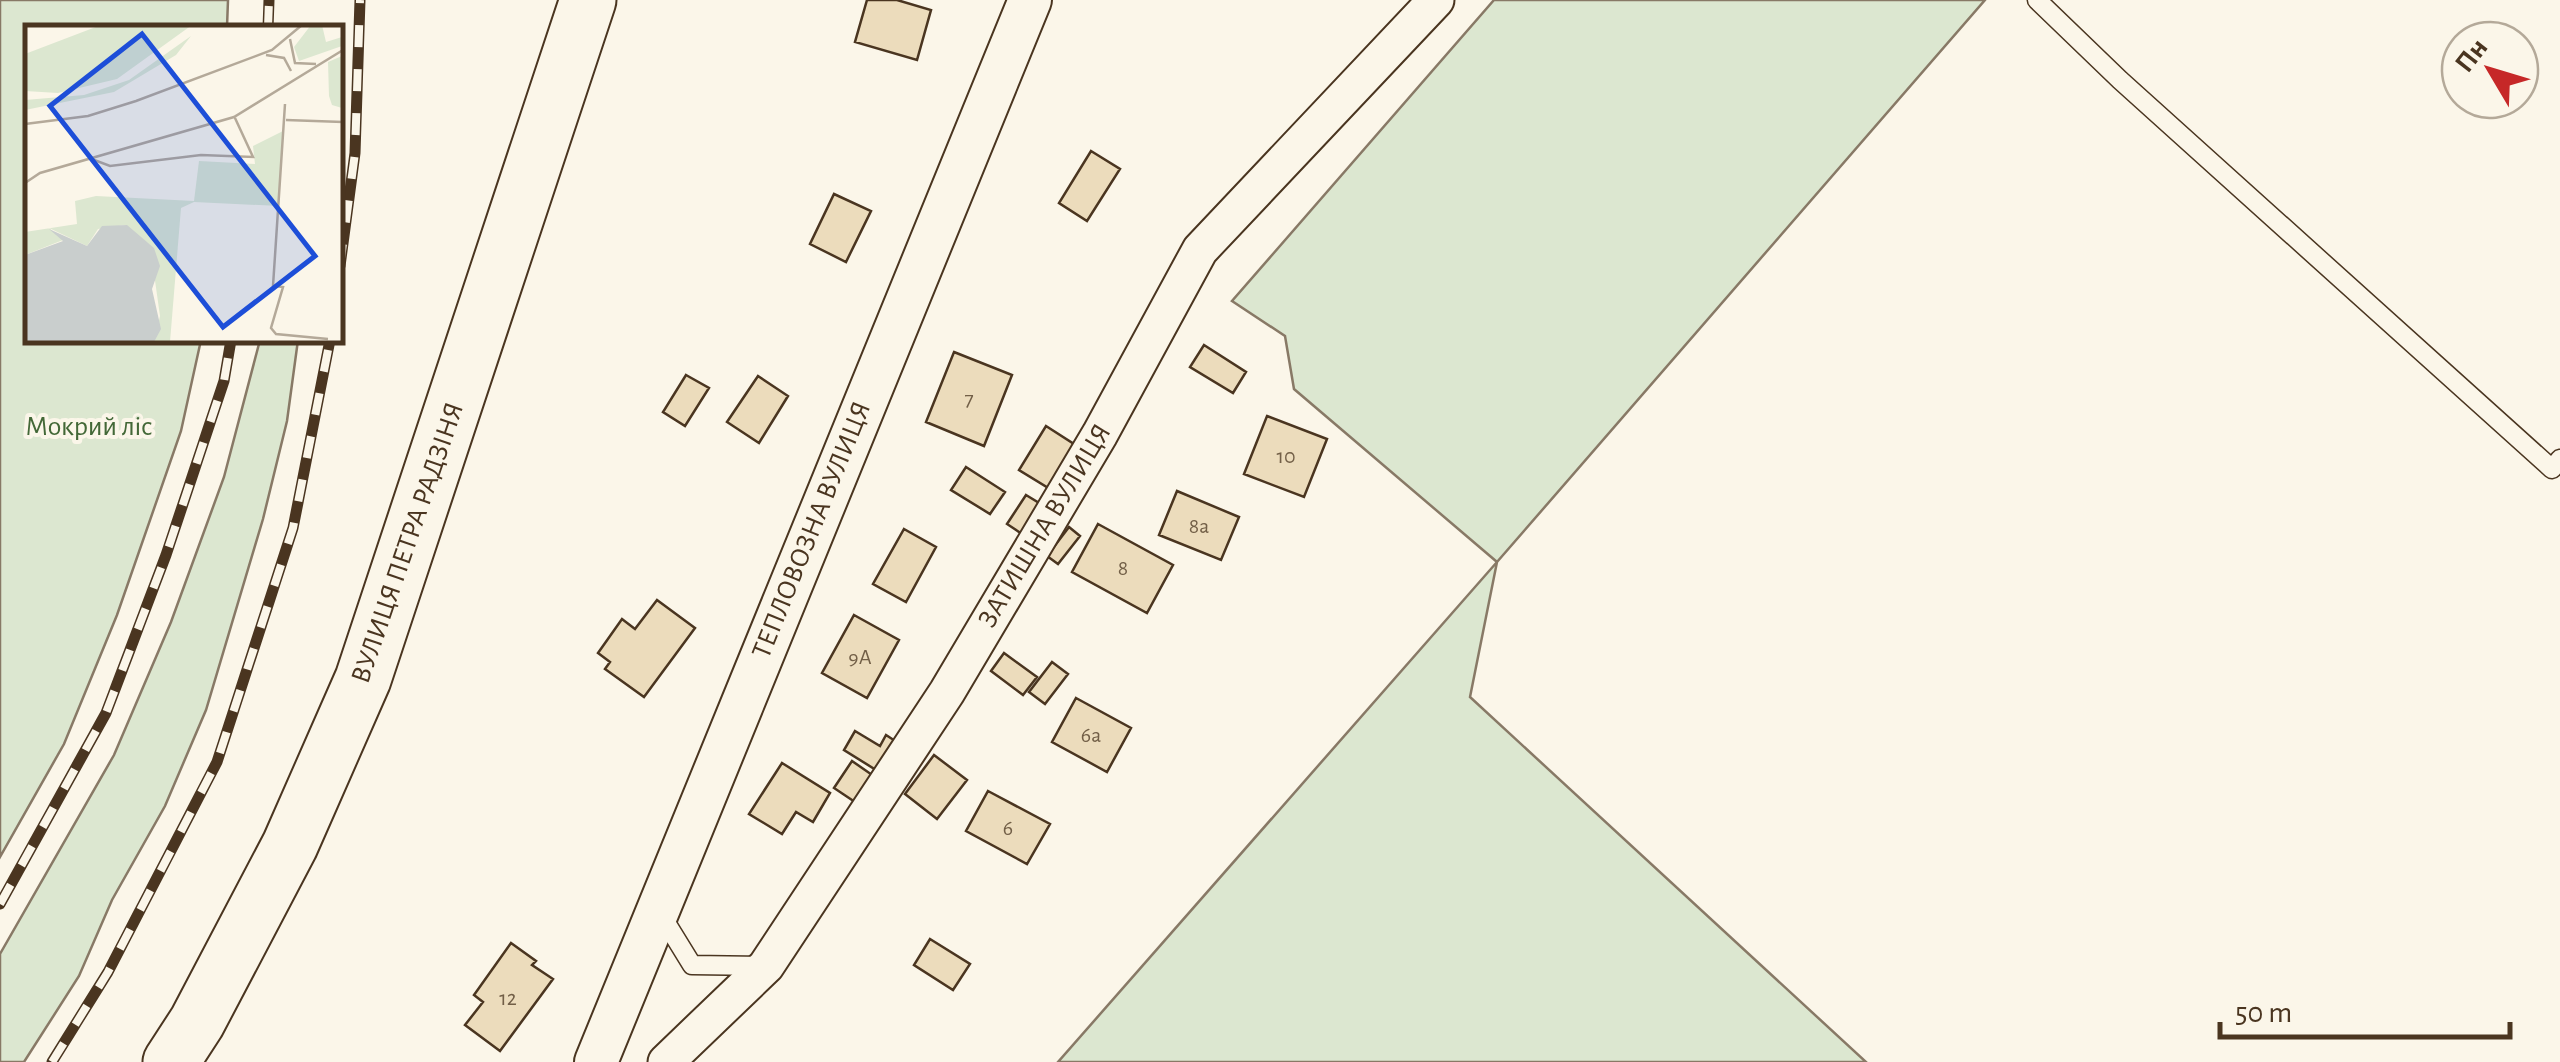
<svg xmlns="http://www.w3.org/2000/svg" width="2560" height="1062" font-family="'Alegreya Sans',sans-serif">
	<rect width="100%" height="100%" fill="#fbf6e9"/>
	<path fill="#dce7d0" stroke="#887966" stroke-width="2.5" d="M 0,0 L 228,0 L 227,27 L 28,28 L 28,340 L 201,340 L 181,431 L 117,615 L 64,744 L 0,857 Z
		M 1494,0 L 1985,0 L 1497,562 L 1470,697 L 1866,1062 L 1058,1062 L 1497,562 L 1294,389 L 1285,336 L 1232,301 Z
		M 260,340 L 298,340 L 287,421 L 263,519 L 206,710 L 165,806 L 112,900 L 79,976 L 24,1062 L 0,1062 L 0,954 L 114,755 L 171,622 L 224,477 Z"/>
	<path fill="#ecdcbc" stroke="#4a3520" stroke-width="2.5" d="M 867,0 L 897,0 L 931,10 L 917,60 L 855,42 Z
		M 1091,151 L 1120,169 L 1087,221 L 1059,203 Z
		M 834,194 L 871,211 L 846,262 L 810,244 Z
		M 1204,345 L 1246,372 L 1233,393 L 1190,367 Z
		M 954,352 L 1012,375 L 984,446 L 926,422 Z
		M 686,375 L 709,388 L 685,426 L 663,412 Z
		M 758,376 L 788,396 L 759,443 L 727,422 Z
		M 1267,416 L 1327,439 L 1304,497 L 1244,474 Z
		M 1046,426 L 1077,446 L 1050,489 L 1019,470 Z
		M 966,467 L 1005,492 L 990,514 L 951,490 Z
		M 1177,491 L 1239,517 L 1221,560 L 1159,535 Z
		M 1026,495 L 1044,506 L 1025,536 L 1007,524 Z
		M 1098,524 L 1173,565 L 1147,613 L 1072,572 Z
		M 1069,527 L 1080,536 L 1058,564 L 1047,556 Z
		M 904,529 L 936,547 L 906,602 L 873,584 Z
		M 657,600 L 695,628 L 644,697 L 605,669 L 610,662 L 598,653 L 622,619 L 635,629 Z
		M 854,615 L 899,640 L 867,698 L 822,673 Z
		M 1004,653 L 1037,677 L 1023,695 L 991,671 Z
		M 1052,662 L 1068,674 L 1045,704 L 1029,692 Z
		M 1076,698 L 1131,728 L 1107,772 L 1052,742 Z
		M 855,731 L 880,746 L 886,735 L 903,746 L 884,775 L 844,750 Z
		M 934,755 L 967,780 L 937,819 L 905,794 Z
		M 852,761 L 878,779 L 861,806 L 834,788 Z
		M 782,763 L 830,793 L 813,822 L 796,812 L 782,834 L 749,814 Z
		M 988,791 L 1050,824 L 1027,864 L 966,831 Z
		M 930,939 L 970,964 L 953,990 L 914,965 Z
		M 511,943 L 536,961 L 532,965 L 553,979 L 500,1051 L 465,1025 L 483,1002 L 474,995 Z"/>
	<g fill="none" stroke-linecap="round" stroke-linejoin="round">
		<defs>
			<path id="service" d="M 2037,0 L 2120,80 L 2552,469 L 2560,459
				M 660,913 L 692,965 L 765,966"/>
			<path id="minor" d="M 666,1062 L 766,966 L 947,692 L 1100,434 L 1200,250 L 1436,0"/>
			<path id="tertiary" d="M 596,1062 L 1030,0"/>
			<path id="primary" d="M 171,1062 L 197,1022 L 290,845 L 363,679 L 588,0"/>
		</defs>
		<use href="#service" stroke="#4a3520" stroke-width="21"/>
		<use href="#minor" stroke="#4a3520" stroke-width="39"/>
		<use href="#tertiary" stroke="#4a3520" stroke-width="46"/>
		<use href="#primary" stroke="#4a3520" stroke-width="59"/>
		<use href="#service" stroke="#fbf6e9" stroke-width="18"/>
		<use href="#minor" stroke="#fbf6e9" stroke-width="35"/>
		<use href="#tertiary" stroke="#fbf6e9" stroke-width="42"/>
		<use href="#primary" stroke="#fbf6e9" stroke-width="55"/>
		<defs>
			<path id="rail" d="M 268,28 L 269,0
				M 340,266 L 355,153 L 360,0
				M 0,904 L 106,713 L 166,555 L 224,381 L 231,340
				M 52,1062 L 108,972 L 217,762 L 293,528 L 330,340"/>
		</defs>
		<use href="#rail" stroke="#4a3520" stroke-width="11"/>
		<use href="#rail" stroke="#fbf6e9" stroke-width="8" stroke-dasharray="22" stroke-linecap="butt"/>
	</g>
	<g text-anchor="middle" dominant-baseline="central" stroke-width="8" stroke-linejoin="round" paint-order="stroke">
		<g font-size="22" fill="#725f47">
			<text x="969" y="399">7</text>
			<text x="1286" y="456">10</text>
			<text x="1199" y="526">8а</text>
			<text x="1123" y="568">8</text>
			<text x="860" y="657">9А</text>
			<text x="1091" y="735">6а</text>
			<text x="1008" y="828">6</text>
			<text x="508" y="998">12</text>
		</g>
		<g font-size="28" fill="#436837" stroke="#fbf6e9">
			<text x="89" y="427">Мокрий ліс</text>
		</g>
		<g font-size="28" fill="#4a3520" stroke="#fbf6e9">
			<text transform="translate(1045 526) rotate(-59)">ЗАТИШНА ВУЛИЦЯ</text>
			<text transform="translate(812 530) rotate(-68)">ТЕПЛОВОЗНА ВУЛИЦЯ</text>
			<text transform="translate(408 543) rotate(-71)">ВУЛИЦЯ ПЕТРА РАДЗІНЯ</text>
		</g>
	</g>
	<g transform="translate(25 25)">
		<rect width="318" height="318" fill="#fbf6e9"/>
		<path d="M 76,0 L 167,0 L 92,54 L 33,68 L 0,66 L 0,29 ZM 286,0 L 297,0 L 301,17 L 317,12 L 317,21 L 274,36 L 269,22 ZM 166,11 L 151,30 L 89,67 L 0,85 L 0,75 L 59,70 L 104,55 ZM 317,31 L 317,83 L 307,80 L 304,71 L 303,37 ZM 258,106 L 254,181 L 169,177 L 156,183 L 145,317 L 129,317 L 135,291 L 125,220 L 100,200 L 73,204 L 62,221 L 24,203 L 38,215 L 0,230 L 0,207 L 52,199 L 50,176 L 71,171 L 169,176 L 174,136 L 230,139 L 228,121 Z" fill="#dce7d0"/>
		<path d="M 102,200 L 129,223 L 135,241 L 127,264 L 136,304 L 129,317 L 0,317 L 0,230 L 38,216 L 24,204 L 62,221 L 77,201 Z" fill="#c9cecd"/>
		<path fill="none" stroke="#b4a999" stroke-width="2.5" d="M 265,14 L 270,38 L 291,39M 241,30 L 259,33 L 266,46M 260,79 L 248,261 L 258,262 L 246,303 L 251,309 L 303,314M 261,95 L 318,97M 0,99 L 63,91 L 111,76 L 247,25 L 277,0M 64,133 L 85,141 L 176,130 L 228,132 L 210,93M 0,158 L 15,148 L 209,92 L 318,25"/>
		<path fill="#1d4ed8" fill-opacity="0.15" stroke="#1d4ed8" stroke-width="5" d="M 117,9 L 290,231 L 198,302 L 25,81 Z"/>
		<rect width="318" height="318" fill="none" stroke="#4a3520" stroke-width="5"/>
	</g>
	<g transform="translate(2490 70) rotate(308)"><circle r="48" fill="#fbf6e9" stroke="#b4a999" stroke-width="2.5"/>
	<path d="M0-8L18 38L0 25L-18 38Z" fill="#c62828"/>
	<text y="-15" font-size="28" font-weight="bold" text-anchor="middle" fill="#4a3520">Пн</text>
	</g>
	<path d="M2220 1022v15h290v-15" fill="none" stroke="#4a3520" stroke-width="5"/>
	<text x="2235" y="1022" font-size="30" fill="#4a3520" stroke="#fbf6e9" stroke-width="8" paint-order="stroke">50 m</text>
</svg>
